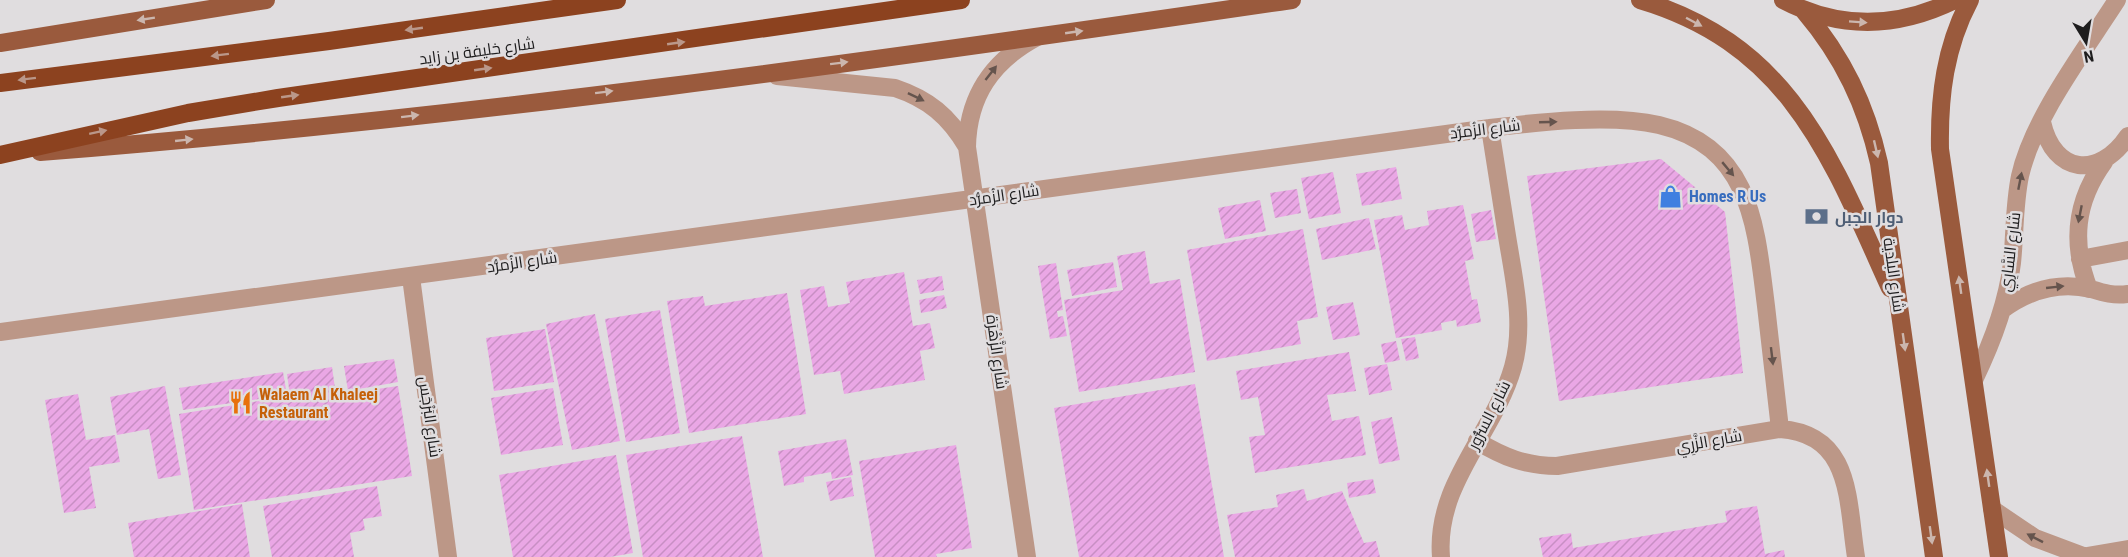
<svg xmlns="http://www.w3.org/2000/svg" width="2128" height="557" font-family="'Roboto Condensed',Cairo,sans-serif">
	<defs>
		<pattern id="building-hatch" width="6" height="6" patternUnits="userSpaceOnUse" patternTransform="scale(1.5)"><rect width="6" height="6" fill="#eaa7e5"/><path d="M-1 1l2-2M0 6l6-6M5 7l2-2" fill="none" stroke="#c88fc4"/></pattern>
	</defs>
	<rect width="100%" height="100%" fill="#e0dddf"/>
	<path fill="url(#building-hatch)" d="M 1661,159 L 1725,212 L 1743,373 L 1559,401 L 1527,176 Z
		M 1396,167 L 1402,199 L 1362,206 L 1356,174 Z
		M 1333,172 L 1341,213 L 1309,219 L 1301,178 Z
		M 1297,189 L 1301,213 L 1275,218 L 1270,193 Z
		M 1260,200 L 1266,231 L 1225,239 L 1218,208 Z
		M 1463,205 L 1474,259 L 1465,261 L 1472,300 L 1477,299 L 1481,322 L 1457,327 L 1456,320 L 1441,323 L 1442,330 L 1396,338 L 1374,220 L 1402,215 L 1405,230 L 1429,225 L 1427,211 Z
		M 1491,210 L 1496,239 L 1476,242 L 1471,214 Z
		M 1369,218 L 1376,249 L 1322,260 L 1316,229 Z
		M 1303,229 L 1318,317 L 1297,321 L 1301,344 L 1207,361 L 1187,250 Z
		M 1145,251 L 1150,284 L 1180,279 L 1195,372 L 1079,392 L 1064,300 L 1123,290 L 1117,256 Z
		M 1113,262 L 1117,287 L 1072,296 L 1067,270 Z
		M 1056,263 L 1063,310 L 1057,311 L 1058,317 L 1063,316 L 1067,336 L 1050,339 L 1038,266 Z
		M 904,272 L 913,326 L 930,323 L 935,348 L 920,351 L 925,380 L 844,394 L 840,371 L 814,375 L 800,290 L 824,286 L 828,307 L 850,303 L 846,282 Z
		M 942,276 L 944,290 L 920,294 L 917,280 Z
		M 787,293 L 806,414 L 689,433 L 667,301 L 703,296 L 705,306 Z
		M 944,295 L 947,308 L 921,313 L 919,300 Z
		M 1353,302 L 1360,335 L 1333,340 L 1326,307 Z
		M 660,310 L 680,433 L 626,442 L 605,319 Z
		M 595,314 L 620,441 L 572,450 L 546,324 Z
		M 545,329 L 554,382 L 494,391 L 486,338 Z
		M 1415,337 L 1419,358 L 1406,361 L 1401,339 Z
		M 1396,341 L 1400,360 L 1385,363 L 1381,344 Z
		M 1349,352 L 1356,391 L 1327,395 L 1332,421 L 1359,416 L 1366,455 L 1255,473 L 1249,437 L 1265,435 L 1258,397 L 1241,400 L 1236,371 Z
		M 394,359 L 398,382 L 348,391 L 344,366 Z
		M 1387,364 L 1392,390 L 1369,395 L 1364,368 Z
		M 332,367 L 336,395 L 398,386 L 412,476 L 194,510 L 179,414 L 290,396 L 287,374 Z
		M 283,372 L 287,395 L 183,410 L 179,388 Z
		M 1195,384 L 1224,557 L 1079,557 L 1054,408 Z
		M 165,386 L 181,475 L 158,479 L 149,429 L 117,435 L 110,397 Z
		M 553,388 L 563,445 L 501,455 L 491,398 Z
		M 78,394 L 86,440 L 115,435 L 120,462 L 89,467 L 96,508 L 64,513 L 45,400 Z
		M 1392,417 L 1400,460 L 1379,464 L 1371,422 Z
		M 742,436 L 763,557 L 643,557 L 626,455 Z
		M 846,439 L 853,475 L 832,479 L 831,472 L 804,477 L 804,482 L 784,486 L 778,451 Z
		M 956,445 L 972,548 L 936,554 L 937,557 L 875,557 L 859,461 Z
		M 616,455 L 633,553 L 610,557 L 513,557 L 499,475 Z
		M 851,477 L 854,496 L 830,501 L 826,482 Z
		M 1373,479 L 1376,493 L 1349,498 L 1347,483 Z
		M 377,486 L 382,516 L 363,519 L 365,530 L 350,533 L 354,557 L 272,557 L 263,506 Z
		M 1304,489 L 1307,501 L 1342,491 L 1364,543 L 1376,541 L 1380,557 L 1235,557 L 1227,515 L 1278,507 L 1276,495 Z
		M 242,504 L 250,557 L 134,557 L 128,523 Z
		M 1757,506 L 1765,554 L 1784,550 L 1785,557 L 1543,557 L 1539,538 L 1571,533 L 1573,548 L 1727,522 L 1725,511 Z"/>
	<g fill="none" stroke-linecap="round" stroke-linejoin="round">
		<path stroke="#bc9787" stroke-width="18" d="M 777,76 L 895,88 C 928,99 949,116 967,147
			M 2042,122 C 2054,175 2099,179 2128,136
			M 2080,259 L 2128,250
			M 411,277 L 448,557
			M 2089,289 C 2071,243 2075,202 2104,162
			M 2002,310 C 2028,291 2058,281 2091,289 C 2104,293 2114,296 2128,294
			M 0,332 L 1490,128 C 1539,122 1611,114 1659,125 C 1752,147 1756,228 1766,306 C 1771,347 1775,388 1780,429
			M 1974,380 C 1992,343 2007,304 2012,263 C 2015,234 2014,205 2020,176 C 2033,118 2085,50 2117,0
			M 1477,441 C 1503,457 1526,466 1557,466 L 1780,429 C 1853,434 1847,502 1856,557
			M 1992,509 L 2035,538 L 2083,556
			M 1027,557 L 967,147 C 968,96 992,61 1037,37
			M 1441,557 C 1435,483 1494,434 1513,367 C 1525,324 1514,280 1507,236 C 1501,200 1496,164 1490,128
			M 2081,557 L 2128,549"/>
		<path stroke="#9a5a3d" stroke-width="18" d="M 1640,0 C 1791,45 1831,158 1890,288
			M 1783,0 C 1840,30 1898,28 1955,0
			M 1970,0 C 1945,47 1939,96 1940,149 L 1999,557
			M 1804,11 C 1843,57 1866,105 1879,163 L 1934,557
			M 0,43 L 266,0
			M 40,152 C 459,119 876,61 1292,0"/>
		<path stroke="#8c421f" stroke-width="18" d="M 0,83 L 329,41 L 617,0
			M 0,155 L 188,113 L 278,98 L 961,0"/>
	</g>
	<defs><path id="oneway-solid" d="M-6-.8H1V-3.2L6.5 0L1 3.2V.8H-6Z" transform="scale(1.5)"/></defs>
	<g fill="#cbb6ae">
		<use href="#oneway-solid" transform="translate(146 19) rotate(171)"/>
		<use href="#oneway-solid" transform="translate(1694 22) rotate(28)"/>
		<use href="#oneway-solid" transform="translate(1858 22) rotate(4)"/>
		<use href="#oneway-solid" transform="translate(1074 32) rotate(-8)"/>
		<use href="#oneway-solid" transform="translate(839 63) rotate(-7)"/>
		<use href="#oneway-solid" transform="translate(604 92) rotate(-7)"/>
		<use href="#oneway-solid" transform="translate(410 116) rotate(-7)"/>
		<use href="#oneway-solid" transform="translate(184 140) rotate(-6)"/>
		<use href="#oneway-solid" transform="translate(1876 149) rotate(77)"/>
		<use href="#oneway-solid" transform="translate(1960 285) rotate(-98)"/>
		<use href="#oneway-solid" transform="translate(1904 342) rotate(82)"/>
		<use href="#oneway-solid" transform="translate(1988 478) rotate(-98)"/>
		<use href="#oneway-solid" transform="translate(1931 535) rotate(82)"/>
	</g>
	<g fill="#ba9789">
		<use href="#oneway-solid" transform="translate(414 29) rotate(172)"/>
		<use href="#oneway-solid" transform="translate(676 43) rotate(-8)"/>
		<use href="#oneway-solid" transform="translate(220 55) rotate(173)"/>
		<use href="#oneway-solid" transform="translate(483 69) rotate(-8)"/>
		<use href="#oneway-solid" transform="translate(27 79) rotate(173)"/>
		<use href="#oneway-solid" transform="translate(290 96) rotate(-8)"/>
		<use href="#oneway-solid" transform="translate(98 132) rotate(-12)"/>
	</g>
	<g fill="#65544d">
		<use href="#oneway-solid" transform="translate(991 73) rotate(-52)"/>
		<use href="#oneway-solid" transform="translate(916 97) rotate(26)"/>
		<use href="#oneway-solid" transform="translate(1548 122) rotate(-2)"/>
		<use href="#oneway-solid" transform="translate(1728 169) rotate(50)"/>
		<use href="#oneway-solid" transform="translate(2020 181) rotate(-79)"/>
		<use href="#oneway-solid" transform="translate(2080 214) rotate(101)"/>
		<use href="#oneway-solid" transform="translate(2055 287) rotate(-6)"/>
		<use href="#oneway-solid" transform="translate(1772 356) rotate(83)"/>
		<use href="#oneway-solid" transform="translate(2035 538) rotate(-153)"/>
	</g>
	<defs>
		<symbol id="shop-bare" viewBox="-9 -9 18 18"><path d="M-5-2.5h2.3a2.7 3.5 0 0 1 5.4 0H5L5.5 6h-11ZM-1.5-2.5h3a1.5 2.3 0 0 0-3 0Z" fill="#3f7fe0" stroke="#e0dddf" stroke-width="2.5" paint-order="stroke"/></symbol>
		<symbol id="bank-bare" viewBox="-9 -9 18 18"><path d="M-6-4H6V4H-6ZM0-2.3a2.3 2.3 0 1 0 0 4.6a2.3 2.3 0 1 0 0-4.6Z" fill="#5c6f8a" stroke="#e0dddf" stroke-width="2.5" paint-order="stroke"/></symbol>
		<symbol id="restaurant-bare" viewBox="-9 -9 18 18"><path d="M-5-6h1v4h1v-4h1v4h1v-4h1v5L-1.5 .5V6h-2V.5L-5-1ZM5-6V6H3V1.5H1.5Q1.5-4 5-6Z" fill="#e8710a" stroke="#e0dddf" stroke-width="2.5" paint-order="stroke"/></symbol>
	</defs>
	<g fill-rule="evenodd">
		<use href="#shop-bare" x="1654" y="180" width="33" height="33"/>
		<use href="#bank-bare" x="1800" y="200" width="33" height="33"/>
		<use href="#restaurant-bare" x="224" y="386" width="33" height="33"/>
	</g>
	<g text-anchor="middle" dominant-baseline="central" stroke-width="5" stroke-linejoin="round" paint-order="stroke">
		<g font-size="16" fill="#1e1d1e" stroke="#e0dddf">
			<text transform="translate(477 51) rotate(-8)">شارع خليفة بن زايد</text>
			<text transform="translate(1485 129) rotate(-7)">شارع الزُمرُّد</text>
			<text transform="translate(1004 195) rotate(-8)">شارع الزُمرُّد</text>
			<text transform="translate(2010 252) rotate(-83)">شارع السَّارِي</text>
			<text transform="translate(522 262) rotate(-8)">شارع الزُمرُّد</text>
			<text transform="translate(1894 275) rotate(82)">شارع البلدية</text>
			<text transform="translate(997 352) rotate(82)">شارع الزَّهْرَة</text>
			<text transform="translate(1489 415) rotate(-63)">شارع السُّرُور</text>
			<text transform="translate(430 417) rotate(82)">شارع البَرْجَس</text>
			<text transform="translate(1709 441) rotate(-10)">شارع الزَّرِي</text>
		</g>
		<g font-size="16" font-weight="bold" fill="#366cbe" stroke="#e0dddf" text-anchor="start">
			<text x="1689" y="196">Homes R Us</text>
		</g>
		<g font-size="16" font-weight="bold" fill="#4e5e75" stroke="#e0dddf" text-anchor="start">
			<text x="1835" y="217">دوار الجبل</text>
		</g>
		<g font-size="16" font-weight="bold" fill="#c56008" stroke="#e0dddf" text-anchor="start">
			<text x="259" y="394">Walaem Al Khaleej<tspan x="259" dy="18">Restaurant</tspan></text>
		</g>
	</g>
	<g transform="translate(2086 42) rotate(169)" stroke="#e0dddf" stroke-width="4.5" paint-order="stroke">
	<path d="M0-4.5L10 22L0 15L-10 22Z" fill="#1e1d1e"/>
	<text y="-9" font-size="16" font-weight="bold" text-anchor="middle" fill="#1e1d1e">N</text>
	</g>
</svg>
